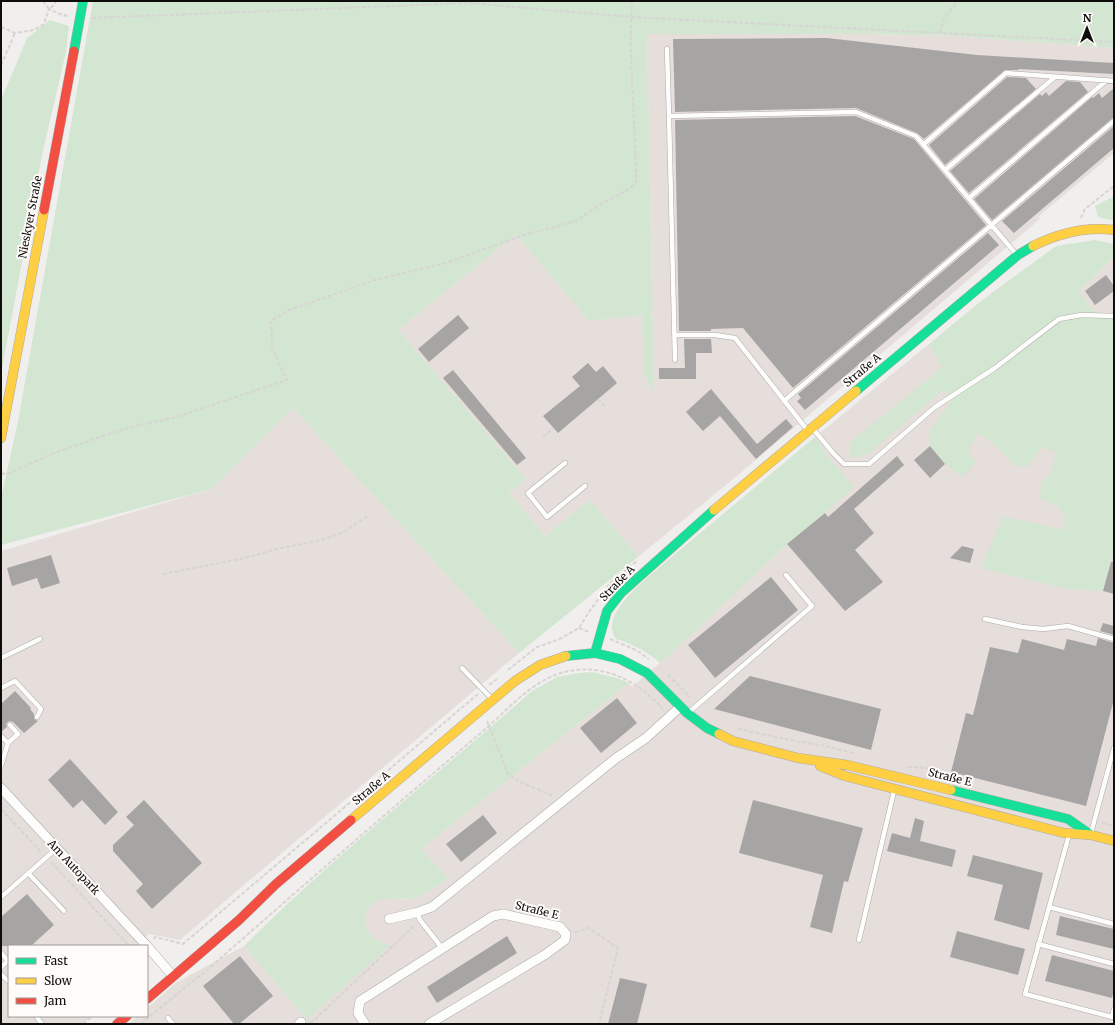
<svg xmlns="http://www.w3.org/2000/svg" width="1115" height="1025" font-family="Merriweather,serif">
	<rect width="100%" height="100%" fill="#f1efed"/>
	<path fill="#e5deda" d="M 647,34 L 866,34 L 955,36 L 1114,48 L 1114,153 L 1039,216 L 1040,219 L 738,475 L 638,557 L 590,500 L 545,536 L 509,493 L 526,479 L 398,330 L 516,234 L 589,321 L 642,315 L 644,375 L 654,392 Z
		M 1114,257 L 1114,318 L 1094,312 L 1079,291 Z
		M 929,344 L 943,368 L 1114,443 L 1114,1024 L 129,1024 L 138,1016 L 147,1016 L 147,1008 L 177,982 L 244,946 L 306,1018 L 388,946 L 374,939 L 365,926 L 366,913 L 373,903 L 382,899 L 418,898 L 448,879 L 421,849 L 629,683 L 632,687 L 687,639 L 787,544 L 825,513 L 853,487 L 829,458 L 815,437 Z
		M 293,408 L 519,653 L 245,884 L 180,940 L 149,934 L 135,946 L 9,946 L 9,1016 L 92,1016 L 83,1024 L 1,1024 L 1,551 L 211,489 Z"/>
	<path fill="#d3e6d1" d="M 93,1 L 1114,1 L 1114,48 L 955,36 L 866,34 L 647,34 L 654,394 L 644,375 L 642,315 L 589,321 L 516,234 L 398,330 L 526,479 L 509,493 L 545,536 L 590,500 L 638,557 L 519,653 L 293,408 L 211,489 L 1,545 L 1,498 L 18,421 Z
		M 50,20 L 69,26 L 66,52 L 42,155 L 1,374 L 1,100 L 27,38 Z
		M 1114,196 L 1114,221 L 1098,217 L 1095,206 Z
		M 1095,240 L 1114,244 L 1114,257 L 1079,291 L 1094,312 L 1114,318 L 1114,550 L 1103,591 L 1068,589 L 981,568 L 1003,516 L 1063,530 L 1065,514 L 1058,507 L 1040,498 L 1041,483 L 1052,472 L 1055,452 L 1042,447 L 1027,468 L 1014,465 L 994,444 L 978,432 L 968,451 L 976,462 L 962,477 L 945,464 L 930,446 L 929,432 L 954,398 L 943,390 L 868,454 L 850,458 L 850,442 L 942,368 L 929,344 L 981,301 L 1056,246 Z
		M 815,437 L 829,458 L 854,487 L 826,512 L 787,544 L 687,639 L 660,663 C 647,651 632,644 616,639 C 614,636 612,631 612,627 C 612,608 637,587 650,575 Z
		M 592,672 L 617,678 L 629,683 L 421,849 L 448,879 L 418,898 L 382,899 L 373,903 L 366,913 L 365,926 L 374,939 L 389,946 L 307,1019 L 244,946 C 335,855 436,776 532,691 L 557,677 L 579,673 Z"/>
	<path fill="#a7a5a4" d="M 827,38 L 977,55 L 1114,63 L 1114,74 L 1018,69 L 1019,70 L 1005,70 L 924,139 L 917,133 L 856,108 L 675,112 L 673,39 Z
		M 1007,77 L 1026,78 L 1036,89 L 945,165 L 929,145 Z
		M 1066,81 L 1080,82 L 1088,92 L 969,193 L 950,171 L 1040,94 L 1042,96 L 1046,92 L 1049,96 Z
		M 1114,88 L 1114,117 L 992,220 L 974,199 L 1092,97 L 1093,98 L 1099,93 L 1102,98 Z
		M 855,116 L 914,139 L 986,225 L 793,388 L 743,328 L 711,329 L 711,331 L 679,331 L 675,120 Z
		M 1114,126 L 1114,148 L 1014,233 L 1002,221 Z
		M 988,233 L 999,245 L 805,410 L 797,401 L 801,398 L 798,394 Z
		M 1106,275 L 1114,286 L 1114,291 L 1095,305 L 1085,291 Z
		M 458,315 L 469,328 L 429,362 L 418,349 Z
		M 684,339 L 711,339 L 712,353 L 696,353 L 696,379 L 659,379 L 659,368 L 685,368 Z
		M 588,363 L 596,372 L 603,366 L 617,383 L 558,433 L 543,416 L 580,386 L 572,377 Z
		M 453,370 L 526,458 L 517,465 L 443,378 Z
		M 711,389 L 757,444 L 786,419 L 793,427 L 756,459 L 720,416 L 703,431 L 686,412 Z
		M 930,446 L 945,464 L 930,478 L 914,460 Z
		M 897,456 L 904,465 L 854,509 L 874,533 L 855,550 L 883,582 L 845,611 L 787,544 L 825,513 L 828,517 Z
		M 962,546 L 974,549 L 970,563 L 950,558 Z
		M 51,555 L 60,583 L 41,589 L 37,578 L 12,586 L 7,568 Z
		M 1111,562 L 1114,562 L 1114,594 L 1103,591 Z
		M 771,577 L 798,610 L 715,678 L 688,645 Z
		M 1103,623 L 1114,626 L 1114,635 L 1100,631 Z
		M 1098,638 L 1114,643 L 1114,699 L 1086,806 L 951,772 L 966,713 L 973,715 L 990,647 L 1018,653 L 1022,639 L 1064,650 L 1067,639 L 1096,646 Z
		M 750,676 L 881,709 L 871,750 L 714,709 Z
		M 15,691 L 31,708 L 30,709 L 34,714 L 34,719 L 38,721 L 24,733 L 13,722 L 9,721 L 6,724 L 7,727 L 1,732 L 1,704 Z
		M 617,698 L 637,723 L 601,753 L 580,728 Z
		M 70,759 L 118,812 L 105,825 L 82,800 L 73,808 L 48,780 Z
		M 144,800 L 202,863 L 152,909 L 136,891 L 143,884 L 113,851 L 113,845 L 134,825 L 126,817 Z
		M 753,800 L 863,828 L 848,882 L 844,881 L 832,933 L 810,927 L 823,875 L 739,853 Z
		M 483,815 L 497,833 L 461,862 L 446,844 Z
		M 915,818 L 924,821 L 920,841 L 956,850 L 952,867 L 887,851 L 892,833 L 910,838 Z
		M 973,855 L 1043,873 L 1029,930 L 994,920 L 1003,885 L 967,876 Z
		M 27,894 L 54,925 L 31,946 L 1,946 L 1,917 Z
		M 1060,916 L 1114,929 L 1114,949 L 1056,935 Z
		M 957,931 L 1025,949 L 1018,975 L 950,957 Z
		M 507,936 L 517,953 L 437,1003 L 427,987 Z
		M 1052,955 L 1114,971 L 1114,990 L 1112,998 L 1045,981 Z
		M 240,956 L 273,996 L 239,1024 L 234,1024 L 203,986 Z
		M 620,978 L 647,984 L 637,1024 L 608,1024 Z"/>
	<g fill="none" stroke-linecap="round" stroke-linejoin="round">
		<defs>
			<path id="lane" d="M 667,49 L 669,116
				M 924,144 L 1006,73 L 1114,81
				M 945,170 L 1055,77
				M 969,198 L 1107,80
				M 675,335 L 715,335 L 735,338 L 808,431
				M 675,360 L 669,116 L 856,112 L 916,136 L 1016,254
				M 784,401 L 1114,121
				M 813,429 L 834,454 L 844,464 L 869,464 L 935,407 L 995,368 L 1059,319 L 1081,315 L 1114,316
				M 565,463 L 528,493 L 547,517 L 585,486
				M 985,619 L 1022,627 L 1043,629 L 1068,626 L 1114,639
				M 1,658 L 40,639
				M 462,668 L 492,699
				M 1,688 L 15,681 L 41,709 L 37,717
				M 688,713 L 812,606 L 786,575
				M 1,736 L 8,743 L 1,766
				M 8,743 L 18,734 L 10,725
				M 1091,833 L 1114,748
				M 1069,835 L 1025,994 L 1112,1017 L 1114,1009
				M 28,873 L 64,911
				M 1,897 L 57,848
				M 1049,907 L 1114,924
				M 417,913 L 420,920 L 442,948
				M 859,940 L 894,791
				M 1038,944 L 1114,964
				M 1,953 L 8,961 L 1,967
				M 1,974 L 9,982
				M 36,1016 L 42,1024
				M 168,1018 L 173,1024"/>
			<path id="street" d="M 1,788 L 147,946
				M 389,919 L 415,913 L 432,907 L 615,759 L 646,738 L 680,707
				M 147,946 L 173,976
				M 299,1024 L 301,1022
				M 365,1024 L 358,1013 L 360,1001 L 493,916 L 503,914 L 560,927 L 566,934 L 565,940 L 546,954 L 429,1024"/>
			<path id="fast" d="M 74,51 L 83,1
				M 856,391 L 1018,255 L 1033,246
				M 595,653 L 607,611 L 621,593 L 714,510
				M 566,656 L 595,653 L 620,659 L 647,673 L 687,713 L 707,728 L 719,734
				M 951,790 L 1068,819 L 1091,835"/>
			<path id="slow" d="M 1033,246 C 1059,233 1085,226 1114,230
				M 1,438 L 44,210
				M 714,510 L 856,391
				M 719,734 L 733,741 L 798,758 L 847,765 L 951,790
				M 820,766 L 845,776 L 1064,833 L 1091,835 L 1114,841
				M 351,820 L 515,681 L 540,665 L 566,656"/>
			<path id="jam" d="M 44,210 L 74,51
				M 147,999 L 239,920 L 276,884 L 351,820
				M 117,1024 L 127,1016"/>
		</defs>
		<use href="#lane" stroke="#adabaa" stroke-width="5.5"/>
		<use href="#street" stroke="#adabaa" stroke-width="10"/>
		<use href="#fast" stroke="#adabaa" stroke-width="10"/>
		<use href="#slow" stroke="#adabaa" stroke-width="10"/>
		<use href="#jam" stroke="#adabaa" stroke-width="10"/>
		<path stroke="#d6d5d4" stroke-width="2" stroke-dasharray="4 2" stroke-linecap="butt" d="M 43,1 L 49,9 L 55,4 L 55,1
			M 92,18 L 469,3 L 631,17 L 1114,42
			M 1,27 L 15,33 L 34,30 L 44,24 L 49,9 L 60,14 L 68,16
			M 940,33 L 944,18 L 958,1
			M 1,65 L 15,33
			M 1081,218 L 1085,209 L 1114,186
			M 598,399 L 604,406
			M 543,437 L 553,428
			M 1,474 L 10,473 L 52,454 L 105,435 L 140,425 L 176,417 L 287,380 L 280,366 L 272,347 L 271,321 L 289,310 L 375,280 L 446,263 L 524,235 L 576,221 L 601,204 L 627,190 L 636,183 C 636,122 628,61 632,1
			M 163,574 L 240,559 L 281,548 L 322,540 L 344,532 L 369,515
			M 579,628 L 589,632
			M 610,639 L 636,650 L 649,659
			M 508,670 L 537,647 L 560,639 L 579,628 L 589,612 L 610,583 L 638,560
			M 668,675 L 690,697
			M 489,685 L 497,679
			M 487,721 L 508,774 L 518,781 L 553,796
			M 738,729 L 796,741 L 826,746 L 853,753
			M 908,767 C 923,767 940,768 953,777
			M 1,809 L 41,852
			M 1102,823 L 1114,826
			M 51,862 L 129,946
			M 575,932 L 589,928 L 618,948 L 599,1024
			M 154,939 L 155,937 L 183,944 L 478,694
			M 310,1022 L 312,1022 L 415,925
			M 83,1024 L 93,1016
			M 141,1024 C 163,1005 186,987 208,969 C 286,901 363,833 442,766 C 458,752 474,739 490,725 C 513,704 537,677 569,671 C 606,664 639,682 663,709"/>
		<use href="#lane" stroke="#fdfdfc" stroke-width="4.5"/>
		<use href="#street" stroke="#fdfdfc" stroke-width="9"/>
		<use href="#fast" stroke="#16e098" stroke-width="9"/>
		<use href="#slow" stroke="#ffcf43" stroke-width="9"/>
		<use href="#jam" stroke="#f24e42" stroke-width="9"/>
	</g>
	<g text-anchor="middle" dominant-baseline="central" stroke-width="4" stroke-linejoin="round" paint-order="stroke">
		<g font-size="11" fill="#0e0d0c" stroke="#fffbf9">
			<text transform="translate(30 217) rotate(-79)">Nieskyer Straße</text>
			<text transform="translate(862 370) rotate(-40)">Straße A</text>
			<text transform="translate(617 583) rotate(-46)">Straße A</text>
			<text transform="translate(950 777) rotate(14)">Straße E</text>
			<text transform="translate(371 788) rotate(-40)">Straße A</text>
			<text transform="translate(74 867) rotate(47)">Am Autopark</text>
			<text transform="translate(537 910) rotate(14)">Straße E</text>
		</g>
	</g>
	<rect width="1115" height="1025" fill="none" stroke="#0e0d0c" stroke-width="4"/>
	<rect x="8" y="945" width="140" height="72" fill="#fffbf9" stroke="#9f9c9a"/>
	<rect x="16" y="958" width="20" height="6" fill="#16e098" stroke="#9f9c9a"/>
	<text x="44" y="965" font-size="12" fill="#0e0d0c">Fast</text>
	<rect x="16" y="978" width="20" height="6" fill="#ffcf43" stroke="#9f9c9a"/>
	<text x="44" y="985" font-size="12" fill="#0e0d0c">Slow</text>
	<rect x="16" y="998" width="20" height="6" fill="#f24e42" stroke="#9f9c9a"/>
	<text x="44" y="1005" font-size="12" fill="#0e0d0c">Jam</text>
	<g transform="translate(1087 28)" stroke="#fffbf9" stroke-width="3" paint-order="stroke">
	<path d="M0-3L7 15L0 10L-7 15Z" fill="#0e0d0c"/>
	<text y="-6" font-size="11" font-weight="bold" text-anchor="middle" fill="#0e0d0c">N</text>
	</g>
</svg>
